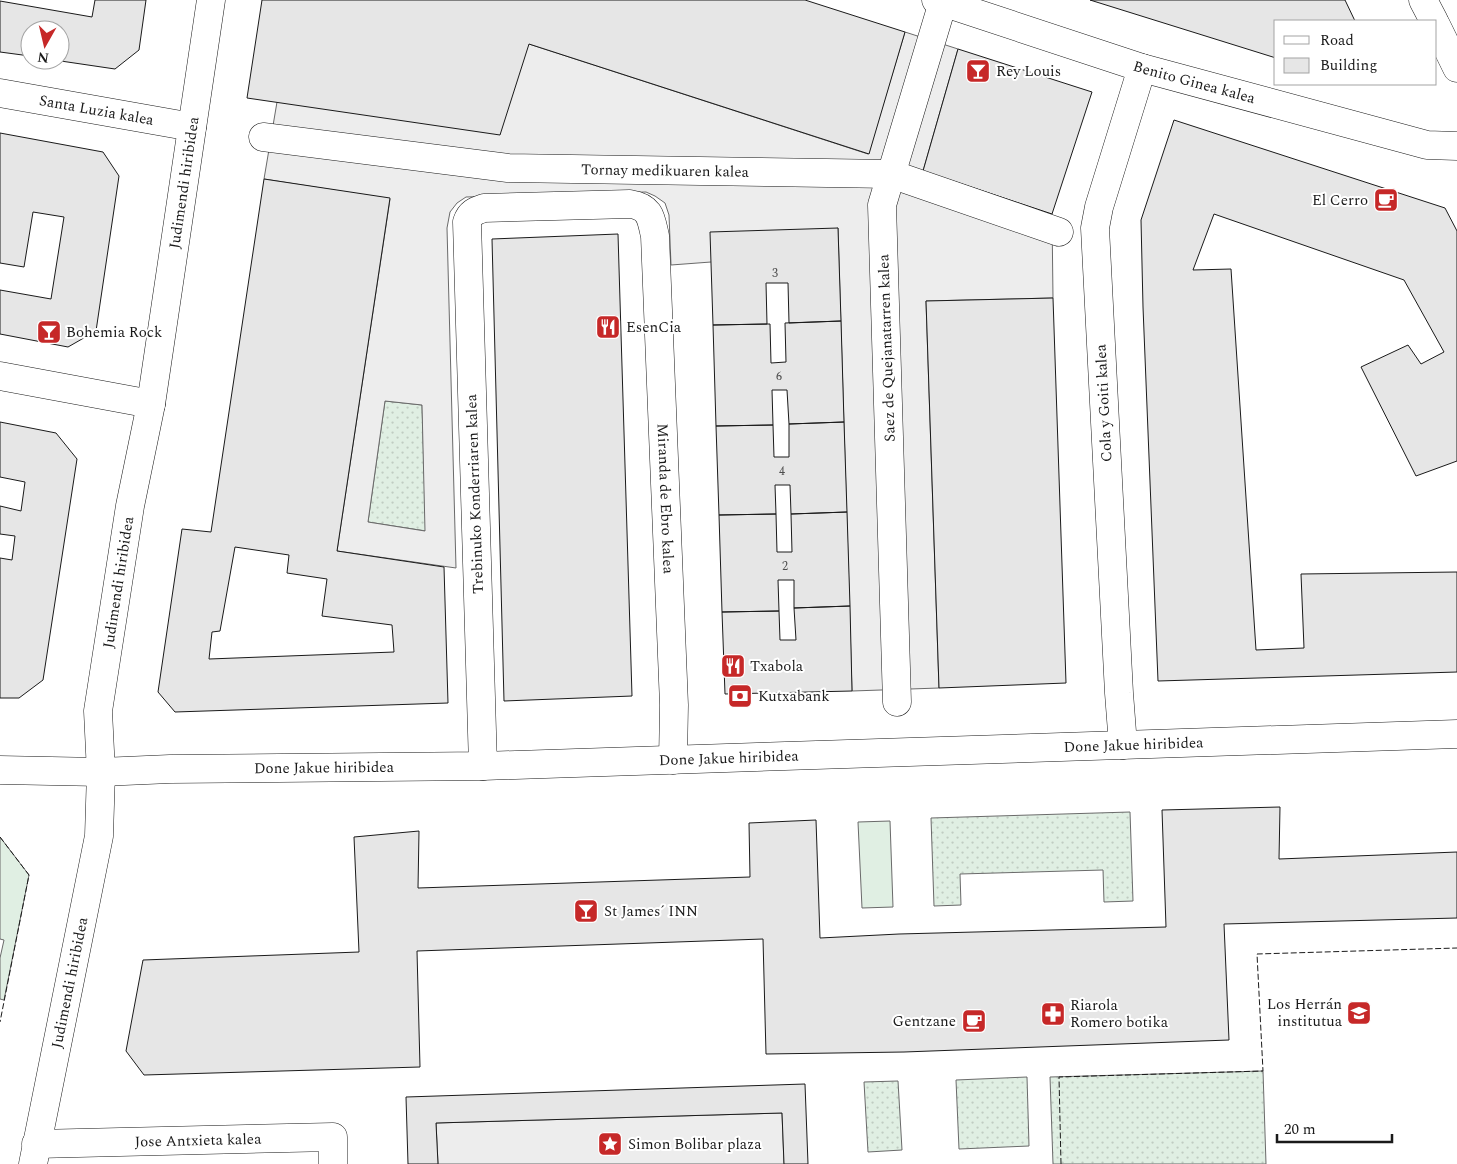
<svg xmlns="http://www.w3.org/2000/svg" width="1457" height="1164" font-family="Spectral,serif">
	<defs>
		<pattern id="grass-dots" width="8" height="8" patternUnits="userSpaceOnUse" patternTransform="scale(1.25)"><rect width="8" height="8" fill="#e0efe3"/><path d="M2 2h.1M6 6h.1" fill="none" stroke="#c0ccc2" stroke-width="1.8" stroke-linecap="round"/></pattern>
	</defs>
	<rect width="100%" height="100%" fill="#fff"/>
	<path fill="url(#grass-dots)" stroke="#6a6a6a" d="M 385,401 L 422,405 L 426,531 L 368,522 Z
		M 1130,812 L 1133,901 L 1104,902 L 1103,870 L 960,874 L 961,905 L 934,906 L 931,818 Z
		M 1263,1071 L 1266,1164 L 1053,1164 L 1050,1077 Z
		M 1027,1077 L 1029,1146 L 959,1149 L 956,1080 Z
		M 898,1081 L 902,1150 L 868,1152 L 864,1082 Z"/>
	<path fill="#e0efe3" stroke="#6a6a6a" d="M 890,821 L 893,907 L 862,908 L 858,822 Z
		M 0,837 L 29,875 L 4,1000 L 0,999 L 0,958 L 4,940 L 0,939 Z"/>
	<path fill="#ededed" stroke="#6a6a6a" fill-rule="evenodd" d="M 905,32 L 958,49 L 923,171 L 1052,214 L 1053,298 L 926,301 L 939,688 L 852,691 L 838,228 L 711,262 L 671,265 L 669,215 L 665,203 L 655,196 L 646,192 L 466,197 L 457,203 L 450,212 L 447,228 L 456,568 L 337,551 L 390,199 L 264,179 L 277,102 L 529,44 L 868,154 ZM 385,401 L 422,405 L 425,531 L 368,522 Z
		M 782,1113 L 784,1164 L 438,1164 L 436,1123 Z"/>
	<path fill="#e6e6e6" stroke="#1a1a1a" fill-rule="evenodd" d="M 95,0 L 146,0 L 139,50 L 115,69 L 54,60 L 60,60 L 60,30 L 30,30 L 30,56 L 0,52 L 0,1 L 92,17 Z
		M 262,0 L 805,0 L 905,32 L 869,154 L 529,44 L 500,135 L 247,98 Z
		M 1090,0 L 1345,0 L 1355,21 L 1276,21 L 1276,58 Z
		M 958,49 L 1092,92 L 1052,214 L 923,171 Z
		M 1174,120 L 1445,208 L 1457,231 L 1457,461 L 1416,476 L 1361,367 L 1408,345 L 1421,364 L 1444,352 L 1404,280 L 1214,214 L 1193,270 L 1231,269 L 1256,650 L 1304,648 L 1301,574 L 1457,572 L 1457,672 L 1158,681 L 1143,307 L 1141,220 Z
		M 0,133 L 103,152 L 119,176 L 96,331 L 68,347 L 0,334 L 0,290 L 51,299 L 64,217 L 33,212 L 24,267 L 0,263 Z
		M 264,179 L 390,198 L 337,551 L 444,567 L 448,703 L 175,712 L 158,692 L 182,529 L 211,532 ZM 235,547 L 289,555 L 287,573 L 327,579 L 322,616 L 392,625 L 394,652 L 209,659 L 212,632 L 220,631 Z
		M 838,228 L 841,321 L 789,323 L 788,283 L 766,283 L 767,324 L 713,325 L 710,232 Z
		M 618,234 L 632,696 L 504,701 L 492,239 Z
		M 1053,298 L 1066,683 L 939,688 L 926,301 Z
		M 841,321 L 844,422 L 789,424 L 787,390 L 772,390 L 773,425 L 716,426 L 713,325 L 770,324 L 771,363 L 786,362 L 785,323 Z
		M 0,422 L 56,433 L 77,459 L 43,680 L 19,698 L 0,698 L 0,558 L 12,560 L 15,536 L 0,534 L 0,506 L 21,511 L 25,482 L 0,477 Z
		M 844,422 L 847,512 L 791,514 L 790,485 L 775,485 L 776,514 L 719,515 L 716,426 L 773,425 L 774,457 L 789,457 L 789,424 Z
		M 847,512 L 850,606 L 794,608 L 794,580 L 778,580 L 779,611 L 722,612 L 719,515 L 776,514 L 777,552 L 792,552 L 791,514 Z
		M 850,606 L 852,691 L 725,694 L 722,612 L 779,611 L 780,640 L 796,640 L 794,608 Z
		M 1280,807 L 1279,859 L 1457,852 L 1457,918 L 1224,924 L 1229,1040 L 904,1052 L 766,1054 L 763,939 L 417,951 L 420,1067 L 144,1075 L 126,1051 L 143,960 L 359,952 L 354,837 L 419,831 L 418,888 L 750,877 L 749,823 L 816,820 L 820,938 L 899,934 L 1166,927 L 1162,810 Z
		M 805,1084 L 808,1164 L 784,1164 L 782,1113 L 436,1123 L 438,1164 L 408,1164 L 406,1097 Z"/>
	<g fill="none" stroke-linecap="round" stroke-linejoin="round">
		<defs>
			<g id="minor">
				<path id="s1" d="M 936,0 L 1142,68 L 1427,145 L 1457,146"/>
				<path id="s2" d="M 0,93 L 192,127"/>
				<path id="s3" d="M 263,137 L 508,168 L 891,174 L 1059,232"/>
				<path d="M 0,376 L 151,404"/>
				<path d="M 897,702 L 882,205 L 943,2"/>
				<path d="M 1123,745 L 1119,693 L 1095,228 L 1099,207 L 1142,68"/>
				<path id="s4" d="M 483,766 L 467,222 C 470,213 475,211 484,208 L 630,204 C 651,207 651,219 655,236 L 674,705 L 673,760"/>
				<path id="s5" d="M 36,1144 L 333,1137 L 333,1164"/>
			</g>
			<g id="major">
				<path d="M 1423,0 L 1434,21"/>
				<path d="M 1436,25 L 1457,68"/>
				<path id="s6" d="M 0,770 L 101,772 L 170,769 L 483,766 L 1457,734"/>
				<path id="s7" d="M 33,1164 L 99,836 L 101,772 L 98,711 L 130,506 L 151,404 L 211,0"/>
			</g>
		</defs>
		<use href="#minor" stroke="#1a1a1a" stroke-width="29"/>
		<use href="#major" stroke="#1a1a1a" stroke-width="29"/>
		<use href="#minor" stroke="#fff" stroke-width="28"/>
		<use href="#major" stroke="#fff" stroke-width="28"/>
		<path stroke="#1a1a1a" stroke-width="1" stroke-dasharray="6 2.5" stroke-linecap="butt" d="M 0,837 L 29,875 L 0,1022
			M 1061,1164 L 1059,1077 L 1263,1071 L 1257,954 L 1457,948"/>
	</g>
	<defs>
		<symbol id="bar-square" viewBox="-11 -11 22 22"><rect x="-9" y="-9" width="18" height="18" rx="4" fill="#c62828" stroke="#fff"/><path d="M-6-5H6L.8 .8V4.5H3.5V6h-7V4.5H-.8V.8Z" fill="#fff"/></symbol>
		<symbol id="cafe-square" viewBox="-11 -11 22 22"><rect x="-9" y="-9" width="18" height="18" rx="4" fill="#c62828" stroke="#fff"/><path d="M-5.5-4.5H6V0H3Q3 3.5 0 3.5H-2.5Q-5.5 3.5-5.5 0ZM3-3.2v2h1.7v-2ZM-6 4.5H4V6H-6Z" fill="#fff"/></symbol>
		<symbol id="restaurant-square" viewBox="-11 -11 22 22"><rect x="-9" y="-9" width="18" height="18" rx="4" fill="#c62828" stroke="#fff"/><path d="M-5-6h1v4h1v-4h1v4h1v-4h1v5L-1.5 .5V6h-2V.5L-5-1ZM5-6V6H3V1.5H1.5Q1.5-4 5-6Z" fill="#fff"/></symbol>
		<symbol id="bank-square" viewBox="-11 -11 22 22"><rect x="-9" y="-9" width="18" height="18" rx="4" fill="#c62828" stroke="#fff"/><path d="M-6-4H6V4H-6ZM0-2.3a2.3 2.3 0 1 0 0 4.6a2.3 2.3 0 1 0 0-4.6Z" fill="#fff"/></symbol>
		<symbol id="school-square" viewBox="-11 -11 22 22"><rect x="-9" y="-9" width="18" height="18" rx="4" fill="#c62828" stroke="#fff"/><path d="M0-5L7-2L0 1L-7-2ZM-4 1L0 2.5L4 1V4Q0 6-4 4Z" fill="#fff"/></symbol>
		<symbol id="pharmacy-square" viewBox="-11 -11 22 22"><rect x="-9" y="-9" width="18" height="18" rx="4" fill="#c62828" stroke="#fff"/><path d="M-2-6h4v4h4v4h-4v4h-4v-4h-4v-4h4Z" fill="#fff"/></symbol>
		<symbol id="sight-square" viewBox="-11 -11 22 22"><rect x="-9" y="-9" width="18" height="18" rx="4" fill="#c62828" stroke="#fff"/><path d="M0-6L1.8-2.2L6-1.7L2.9 1.2L3.7 5.4L0 3.3L-3.7 5.4L-2.9 1.2L-6-1.7L-1.8-2.2Z" fill="#fff"/></symbol>
	</defs>
	<g fill-rule="evenodd">
		<use href="#bar-square" x="964" y="57" width="28" height="28"/>
		<use href="#cafe-square" x="1372" y="186" width="28" height="28"/>
		<use href="#restaurant-square" x="594" y="313" width="28" height="28"/>
		<use href="#bar-square" x="35" y="318" width="28" height="28"/>
		<use href="#restaurant-square" x="719" y="652" width="28" height="28"/>
		<use href="#bank-square" x="726" y="682" width="28" height="28"/>
		<use href="#bar-square" x="572" y="897" width="28" height="28"/>
		<use href="#school-square" x="1345" y="999" width="28" height="28"/>
		<use href="#pharmacy-square" x="1039" y="1000" width="28" height="28"/>
		<use href="#cafe-square" x="960" y="1007" width="28" height="28"/>
		<use href="#sight-square" x="596" y="1130" width="28" height="28"/>
	</g>
	<g text-anchor="middle" dominant-baseline="central" stroke-width="4" stroke-linejoin="round" paint-order="stroke">
		<g font-size="12" fill="#4d4d4d">
			<text x="775" y="273">3</text>
			<text x="779" y="376">6</text>
			<text x="782" y="471">4</text>
			<text x="785" y="566">2</text>
		</g>
		<g font-size="15" fill="#1a1a1a" stroke="#fff" text-anchor="start">
			<text x="996" y="71">Rey Louis</text>
			<text x="1368" y="200" text-anchor="end">El Cerro</text>
			<text x="626" y="327">EsenCia</text>
			<text x="66" y="332">Bohemia Rock</text>
			<text x="750" y="666">Txabola</text>
			<text x="758" y="696">Kutxabank</text>
			<text x="604" y="911">St James´ INN</text>
			<text x="1342" y="1004" text-anchor="end">Los Herrán<tspan x="1342" dy="17">institutua</tspan></text>
			<text x="1070" y="1005">Riarola<tspan x="1070" dy="17">Romero botika</tspan></text>
			<text x="956" y="1021" text-anchor="end">Gentzane</text>
			<text x="628" y="1144">Simon Bolibar plaza</text>
		</g>
		<g font-size="15" fill="#1a1a1a" stroke="#fff">
			<text stroke="none"><textPath href="#s1" startOffset="271">Benito Ginea kalea</textPath></text>
			<text stroke="none"><textPath href="#s2" startOffset="98">Santa Luzia kalea</textPath></text>
			<text stroke="none"><textPath href="#s3" startOffset="404">Tornay medikuaren kalea</textPath></text>
			<text stroke="none"><textPath href="#s7" startOffset="995">Judimendi hiribidea</textPath></text>
			<text transform="translate(887 348) rotate(-92)">Saez de Quejanatarren kalea</text>
			<text transform="translate(1104 403) rotate(-93)">Cola y Goiti kalea</text>
			<text transform="translate(475 494) rotate(-92)">Trebinuko Konderriaren kalea</text>
			<text stroke="none"><textPath href="#s4" startOffset="1021">Miranda de Ebro kalea</textPath></text>
			<text stroke="none"><textPath href="#s7" startOffset="590">Judimendi hiribidea</textPath></text>
			<text stroke="none"><textPath href="#s6" startOffset="1134">Done Jakue hiribidea</textPath></text>
			<text stroke="none"><textPath href="#s6" startOffset="729">Done Jakue hiribidea</textPath></text>
			<text stroke="none"><textPath href="#s6" startOffset="324">Done Jakue hiribidea</textPath></text>
			<text stroke="none"><textPath href="#s7" startOffset="185">Judimendi hiribidea</textPath></text>
			<text stroke="none"><textPath href="#s5" startOffset="162">Jose Antxieta kalea</textPath></text>
		</g>
	</g>
	<rect x="1274" y="20" width="162" height="65" fill="#ffffff" stroke="#a3a3a3"/>
	<rect x="1284" y="36" width="25" height="8" fill="#ffffff" stroke="#a3a3a3"/>
	<text x="1320" y="45" font-size="15" fill="#1a1a1a">Road</text>
	<rect x="1284" y="58" width="25" height="15" fill="#e6e6e6" stroke="#a3a3a3"/>
	<text x="1320" y="70" font-size="15" fill="#1a1a1a">Building</text>
	<g transform="translate(45 45) rotate(188)"><circle r="24" fill="#ffffff" stroke="#a3a3a3"/>
	<path d="M0-4L9 19L0 12L-9 19Z" fill="#c62828"/>
	<text y="-8" font-size="14" font-weight="bold" text-anchor="middle" fill="#1a1a1a">N</text>
	</g>
	<path d="M1277 1134v8h115v-8" fill="none" stroke="#1a1a1a" stroke-width="2.5"/>
	<text x="1284" y="1134" font-size="15" fill="#1a1a1a" stroke="#ffffff" stroke-width="4" paint-order="stroke">20 m</text>
</svg>
